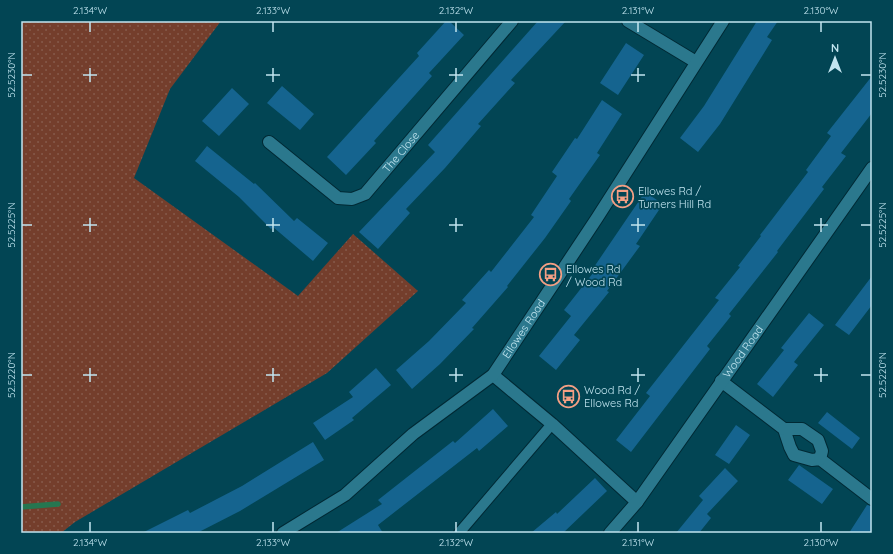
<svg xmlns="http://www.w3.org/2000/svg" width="893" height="554" font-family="Quicksand,sans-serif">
	<defs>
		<pattern id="park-dots" width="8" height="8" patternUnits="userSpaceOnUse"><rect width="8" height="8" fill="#743e2c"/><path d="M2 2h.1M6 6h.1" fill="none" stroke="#865a4b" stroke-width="1.8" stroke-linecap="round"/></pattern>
	</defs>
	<rect width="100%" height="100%" fill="#024554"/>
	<path fill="url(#park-dots)" d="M 21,21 L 221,21 L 170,89 L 134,178 L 298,296 L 353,234 L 418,291 L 327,373 L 75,522 L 61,533 L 21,533 Z"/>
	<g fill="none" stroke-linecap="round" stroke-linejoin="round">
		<path stroke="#257650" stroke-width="5.5" d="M 21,507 L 58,504"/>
	</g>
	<path fill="#15648f" d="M 446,21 L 449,21 L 464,35 L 429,73 L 432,76 L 374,141 L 376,143 L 346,175 L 327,157 L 419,56 L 417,53 Z
		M 538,21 L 566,21 L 511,80 L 515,83 L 478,124 L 481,126 L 445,168 L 406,209 L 410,213 L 378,249 L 359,232 L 435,152 L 428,145 Z
		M 757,21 L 778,21 L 767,37 L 772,40 L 720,124 L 698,152 L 680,138 L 704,106 Z
		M 626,43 L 644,55 L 618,95 L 600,83 Z
		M 872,76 L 872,113 L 841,153 L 846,156 L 822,187 L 824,189 L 777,251 L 778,252 L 729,314 L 731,316 L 707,346 L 710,349 L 631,452 L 616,440 L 650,396 L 646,393 L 719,300 L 715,298 L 740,267 L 738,266 L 761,236 L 760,235 L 808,172 L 806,170 L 831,136 L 827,133 Z
		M 282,86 L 314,114 L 300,130 L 267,103 Z
		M 232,88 L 249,104 L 219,136 L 202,121 Z
		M 602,100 L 622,114 L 597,153 L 600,155 L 569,199 L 571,201 L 545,238 L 507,286 L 508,287 L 472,328 L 474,329 L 440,364 L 412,389 L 396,370 L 429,341 L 466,303 L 462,300 L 489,270 L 491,272 L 534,217 L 531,215 L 557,176 L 552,172 L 575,138 L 577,139 Z
		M 207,146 L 254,184 L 255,183 L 294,221 L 297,218 L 328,243 L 313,261 L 273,227 L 271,229 L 239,197 L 195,161 Z
		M 645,192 L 663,204 L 636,244 L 640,246 L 607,291 L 609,292 L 574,335 L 580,340 L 556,370 L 539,356 L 571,316 L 564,310 L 597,268 L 594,267 Z
		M 872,276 L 872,305 L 849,335 L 835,325 Z
		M 809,313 L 824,325 L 794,362 L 798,365 L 773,397 L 757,384 L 784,350 L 781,348 Z
		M 376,368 L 391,385 L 352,418 L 354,420 L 325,440 L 313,423 L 353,397 L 349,392 Z
		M 493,409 L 508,426 L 479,451 L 477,448 L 378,525 L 383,533 L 336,533 L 382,504 L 378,500 L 453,441 L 455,443 Z
		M 827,412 L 860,438 L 852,449 L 818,423 Z
		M 736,425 L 750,435 L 729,464 L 715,455 Z
		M 313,442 L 324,460 L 240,511 L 197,533 L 142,533 L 188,510 L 190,513 L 242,486 Z
		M 799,465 L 833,489 L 822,504 L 788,480 Z
		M 725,468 L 738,481 L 707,514 L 711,518 L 699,533 L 676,533 L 703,500 L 699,496 Z
		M 595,478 L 607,491 L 563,533 L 531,533 L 556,512 L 557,514 Z
		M 867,505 L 872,506 L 872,533 L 849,533 Z"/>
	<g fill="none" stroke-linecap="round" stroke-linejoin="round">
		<defs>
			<path id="service" d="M 459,533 L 552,424"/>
			<g id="minor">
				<path d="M 628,21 L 696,62"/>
				<path id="s1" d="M 269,142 L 338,198 L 352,199 L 365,194 L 512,21"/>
				<path d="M 493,375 L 552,424 L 637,502"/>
				<path d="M 721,381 L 784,429 L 790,447 L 794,455 L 812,460 L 820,459 L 872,499"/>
				<path d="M 784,429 L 802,429 L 818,440 L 822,451 L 820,459"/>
				<path id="s2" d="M 283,533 L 345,495 L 413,434 L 493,375 L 597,218 L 723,21"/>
				<path id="s3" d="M 610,533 L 637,502 L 872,168"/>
			</g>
		</defs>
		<use href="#service" stroke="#002934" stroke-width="12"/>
		<use href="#minor" stroke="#002934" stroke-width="14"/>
		<use href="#service" stroke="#2b788d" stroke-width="10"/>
		<use href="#minor" stroke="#2b788d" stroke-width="12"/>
	</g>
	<path fill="none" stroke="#c2e5f0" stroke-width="1.5" d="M 90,22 L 90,32M 273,22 L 273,32M 456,22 L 456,32M 638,22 L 638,32M 821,22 L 821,32M 90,68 L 90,82M 273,68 L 273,82M 456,68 L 456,82M 638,68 L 638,82M 22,75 L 32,75M 83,75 L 97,75M 266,75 L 280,75M 449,75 L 463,75M 631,75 L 645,75M 861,75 L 871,75M 90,218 L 90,232M 273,218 L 273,232M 456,218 L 456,232M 638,218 L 638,232M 821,218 L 821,232M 22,225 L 32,225M 83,225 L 97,225M 266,225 L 280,225M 449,225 L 463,225M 631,225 L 645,225M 814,225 L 828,225M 861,225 L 871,225M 90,368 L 90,382M 273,368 L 273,382M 456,368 L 456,382M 638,368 L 638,382M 821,368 L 821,382M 22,375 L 32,375M 83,375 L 97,375M 266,375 L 280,375M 449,375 L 463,375M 631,375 L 645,375M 814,375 L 828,375M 861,375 L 871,375M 90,522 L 90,532M 273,522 L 273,532M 456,522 L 456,532M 638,522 L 638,532M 821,522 L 821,532"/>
	<defs>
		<symbol id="bus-ring" viewBox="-11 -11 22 22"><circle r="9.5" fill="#024554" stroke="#f39f84" stroke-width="1.5"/><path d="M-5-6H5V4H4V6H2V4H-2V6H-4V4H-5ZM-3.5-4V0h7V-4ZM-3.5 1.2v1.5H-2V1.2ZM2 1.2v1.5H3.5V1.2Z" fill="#f39f84"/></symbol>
	</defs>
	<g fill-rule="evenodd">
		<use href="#bus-ring" x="610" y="184" width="25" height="25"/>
		<use href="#bus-ring" x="538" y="262" width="25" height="25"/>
		<use href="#bus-ring" x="556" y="384" width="25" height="25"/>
	</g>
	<g text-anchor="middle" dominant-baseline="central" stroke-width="3.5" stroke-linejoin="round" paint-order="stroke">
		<g font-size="11" fill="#c2e5f0" stroke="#024554">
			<text stroke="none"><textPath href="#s1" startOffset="172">The Close</textPath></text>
			<text stroke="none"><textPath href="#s2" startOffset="319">Ellowes Road</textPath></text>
			<text stroke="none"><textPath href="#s3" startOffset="225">Wood Road</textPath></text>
		</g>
		<g font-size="11" fill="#c2e5f0" stroke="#024554" text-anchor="start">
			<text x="638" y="191">Ellowes Rd /<tspan x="638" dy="13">Turners Hill Rd</tspan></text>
			<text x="566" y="269">Ellowes Rd<tspan x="566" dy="13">/ Wood Rd</tspan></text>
			<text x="584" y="390">Wood Rd /<tspan x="584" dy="13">Ellowes Rd</tspan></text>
		</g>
	</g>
	<rect width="893" height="554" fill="none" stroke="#024554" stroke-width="44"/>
	<g transform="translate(835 58)" stroke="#024554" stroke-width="3" paint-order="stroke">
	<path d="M0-3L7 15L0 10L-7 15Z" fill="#c2e5f0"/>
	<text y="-6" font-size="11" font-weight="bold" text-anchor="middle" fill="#c2e5f0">N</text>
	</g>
	<rect x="22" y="22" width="849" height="510" fill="none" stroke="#c2e5f0" stroke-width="1.5"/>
	<g font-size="10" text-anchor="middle" fill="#c2e5f0">
		<text x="90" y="14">2.134°W</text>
		<text x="273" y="14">2.133°W</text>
		<text x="456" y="14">2.132°W</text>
		<text x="638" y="14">2.131°W</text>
		<text x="821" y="14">2.130°W</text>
		<text transform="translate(11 75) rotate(-90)" y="4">52.5230°N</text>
		<text transform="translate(882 75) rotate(-90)" y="4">52.5230°N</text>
		<text transform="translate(11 225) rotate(-90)" y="4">52.5225°N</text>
		<text transform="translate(882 225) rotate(-90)" y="4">52.5225°N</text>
		<text transform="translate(11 375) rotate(-90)" y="4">52.5220°N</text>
		<text transform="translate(882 375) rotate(-90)" y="4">52.5220°N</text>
		<text x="90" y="546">2.134°W</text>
		<text x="273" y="546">2.133°W</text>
		<text x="456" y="546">2.132°W</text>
		<text x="638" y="546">2.131°W</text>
		<text x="821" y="546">2.130°W</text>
	</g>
</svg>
